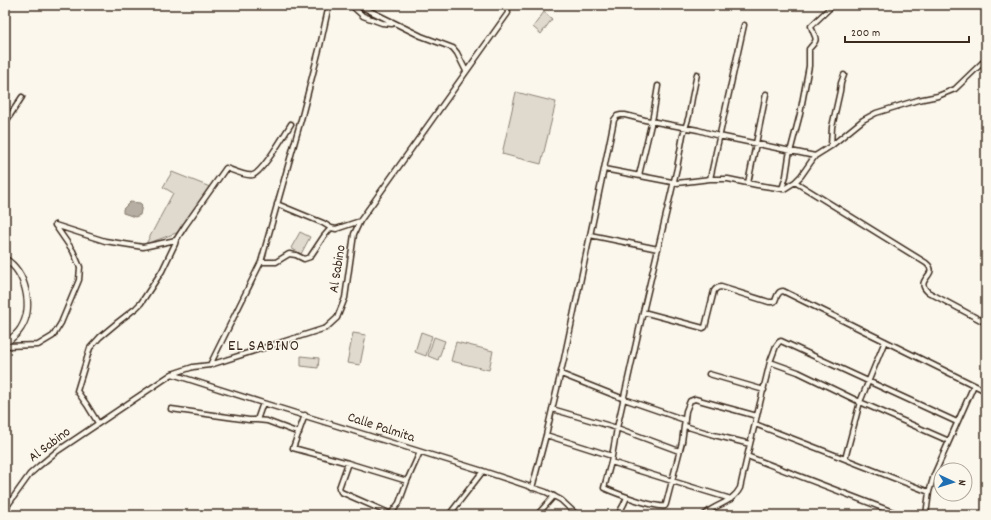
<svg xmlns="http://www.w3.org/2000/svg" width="991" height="520" font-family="Dekko,sans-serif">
	<rect width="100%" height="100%" fill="#fbf7ec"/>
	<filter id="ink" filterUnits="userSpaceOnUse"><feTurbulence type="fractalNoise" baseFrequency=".025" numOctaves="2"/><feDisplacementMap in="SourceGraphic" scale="8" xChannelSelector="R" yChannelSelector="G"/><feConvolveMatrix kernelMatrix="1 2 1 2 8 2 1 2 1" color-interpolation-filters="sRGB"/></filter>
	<g filter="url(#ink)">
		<path fill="#dfd9ce" stroke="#8d8276" d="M 544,12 L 552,19 L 541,34 L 533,27 Z
			M 516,92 L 556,102 L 541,164 L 502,154 Z
			M 172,172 L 210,187 L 179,232 L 146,244 L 173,193 L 163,187 Z
			M 300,232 L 310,237 L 301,254 L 291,248 Z
			M 421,332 L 432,336 L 426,356 L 415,352 Z
			M 353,333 L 366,335 L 360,365 L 347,363 Z
			M 434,337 L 445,341 L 438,360 L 428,356 Z
			M 456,342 L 493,351 L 489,370 L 451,361 Z
			M 301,356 L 319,358 L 318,368 L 301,366 Z"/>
		<path fill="#b6aea2" stroke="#85796d" d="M 130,202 L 140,203 L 142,205 L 140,215 L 135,217 L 123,213 L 123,209 Z"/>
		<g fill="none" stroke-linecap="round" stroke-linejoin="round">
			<defs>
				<path id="street" d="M 350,5 L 360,6 L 421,36 L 453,48 L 457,53 L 466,71
					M 352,6 L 363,16 L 382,23 L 392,24
					M 697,74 L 692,98 L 689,116 L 683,135 L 677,168 L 643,312 L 617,428 L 611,462 L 604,488 C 615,493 655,508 665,506 L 666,504 L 682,442 L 686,411 L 690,401 L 695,399 L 757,416
					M 5,123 L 22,97
					M 831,146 L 832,127 L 840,91 L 841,83 L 844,75
					M 604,169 L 677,183 L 710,179 L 728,179 L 757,185 L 784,189 L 795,182 L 801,176 L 815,156 L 831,146 L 863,120 L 876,113 L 918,100 L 938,96 L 955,89 L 982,63 L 986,61
					M 639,175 L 653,116 L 658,86
					M 710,179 L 744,25
					M 795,182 L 926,263 C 941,275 913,279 928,292 L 986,323
					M 748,183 L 766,94
					M 782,189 L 786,176 L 789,156 L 800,114 L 809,66 L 809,49 C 820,37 815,40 811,26 L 833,5
					M 277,204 L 323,223 L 331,228 L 336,229 L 360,221
					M 55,225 L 105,241 L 143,247 L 176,240
					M 590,235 L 658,249
					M 261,262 L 276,262 L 289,254 L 296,255 L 304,259 L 310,257 L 324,236 L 331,228
					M 643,312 L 703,328 L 705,327 L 714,291 C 716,288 718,287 721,287 L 769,302 L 773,302 L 775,301 C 777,296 778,291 783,291 L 986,391
					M 5,346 L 38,345 L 53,336 L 61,323 L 79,280 L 80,267 L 73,251 L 55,225
					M 770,362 L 798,372 L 860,402 L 949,441
					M 210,365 L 261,262 L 302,116 L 320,46 L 329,5
					M 172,374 L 263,403 L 483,471 L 546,492 L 561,500 L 577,515
					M 561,374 L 624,399 L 685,420
					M 709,374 L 764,390
					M 171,409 L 249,420 L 257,420 L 263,403
					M 552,409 L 617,428 L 679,451
					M 305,415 L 293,448 L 348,463 L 407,481
					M 257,420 L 267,421 L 299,433
					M 98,423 L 87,405 L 77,391 L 90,348 L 100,337 L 118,322 L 136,308 L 141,303 L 162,271 L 175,244 L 176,240 L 185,226 L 226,168 C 232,170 247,177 253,175 C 262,172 285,134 291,124
					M 755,424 L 845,459 L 929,492
					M 685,426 L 714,435 L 750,444
					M 546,435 L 612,456
					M 747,456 L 901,515
					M 845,459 L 860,402 L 885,341
					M 611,462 L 672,481 L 731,499
					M 348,463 L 339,488 L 341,492 L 391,514
					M 532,488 L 546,435 L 564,359 L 604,169 L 614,120 L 617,116 L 621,115 L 625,115 L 645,120 L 698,130 L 719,136 L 815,156
					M 5,509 L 30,474 L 39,466 L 56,452 L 172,374 L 193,367 L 210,365 L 326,328 L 337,318 L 345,298 L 354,234 L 360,221 L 508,13 L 507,5
					M 390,515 L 399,503 L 407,481 L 420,452
					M 449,515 L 483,471
					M 537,515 L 554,496
					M 618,515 L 624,504 L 627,497
					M 704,515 C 707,513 709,511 712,509 C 722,503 734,500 740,488 L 750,444 L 770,362 L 776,346 L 779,342 L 781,341 L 957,422
					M 926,515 L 929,492 L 934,475 L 974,385"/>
				<path id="secondary" d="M 5,259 C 26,272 34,307 21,328 C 17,335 11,339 5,343"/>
			</defs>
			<use href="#street" stroke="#3b2a1e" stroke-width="7"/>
			<use href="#secondary" stroke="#3b2a1e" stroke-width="8"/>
			<use href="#street" stroke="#fbf7ec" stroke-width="4"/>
			<use href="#secondary" stroke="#fbf7ec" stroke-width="5.5"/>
		</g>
	</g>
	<g text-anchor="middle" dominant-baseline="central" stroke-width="3" stroke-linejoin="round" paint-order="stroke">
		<g font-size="14" fill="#3b2a1e" stroke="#fbf7ec">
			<text transform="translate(338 269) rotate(-81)">Al Sabino</text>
			<text transform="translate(381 428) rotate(18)">Calle Palmita</text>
			<text transform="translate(50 445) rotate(-37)">Al Sabino</text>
		</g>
		<g font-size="16" letter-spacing="1" fill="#3b2a1e" stroke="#fbf7ec">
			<text x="264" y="346">EL SABINO</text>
		</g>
	</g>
	<rect width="991" height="520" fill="none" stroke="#fbf7ec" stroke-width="20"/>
	<rect x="10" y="10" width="971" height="500" fill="none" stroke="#3b2a1e" stroke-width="1.5" filter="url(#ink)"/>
	<g transform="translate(953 482) rotate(94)"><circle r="19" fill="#fbf7ec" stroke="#aea59a"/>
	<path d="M0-3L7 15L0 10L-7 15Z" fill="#1f6fb2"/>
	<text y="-6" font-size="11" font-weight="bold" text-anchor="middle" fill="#3b2a1e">N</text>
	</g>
	<path d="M845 36v6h124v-6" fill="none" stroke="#3b2a1e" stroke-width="2"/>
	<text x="851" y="36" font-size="12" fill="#3b2a1e" stroke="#fbf7ec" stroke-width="3" paint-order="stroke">200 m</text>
</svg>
